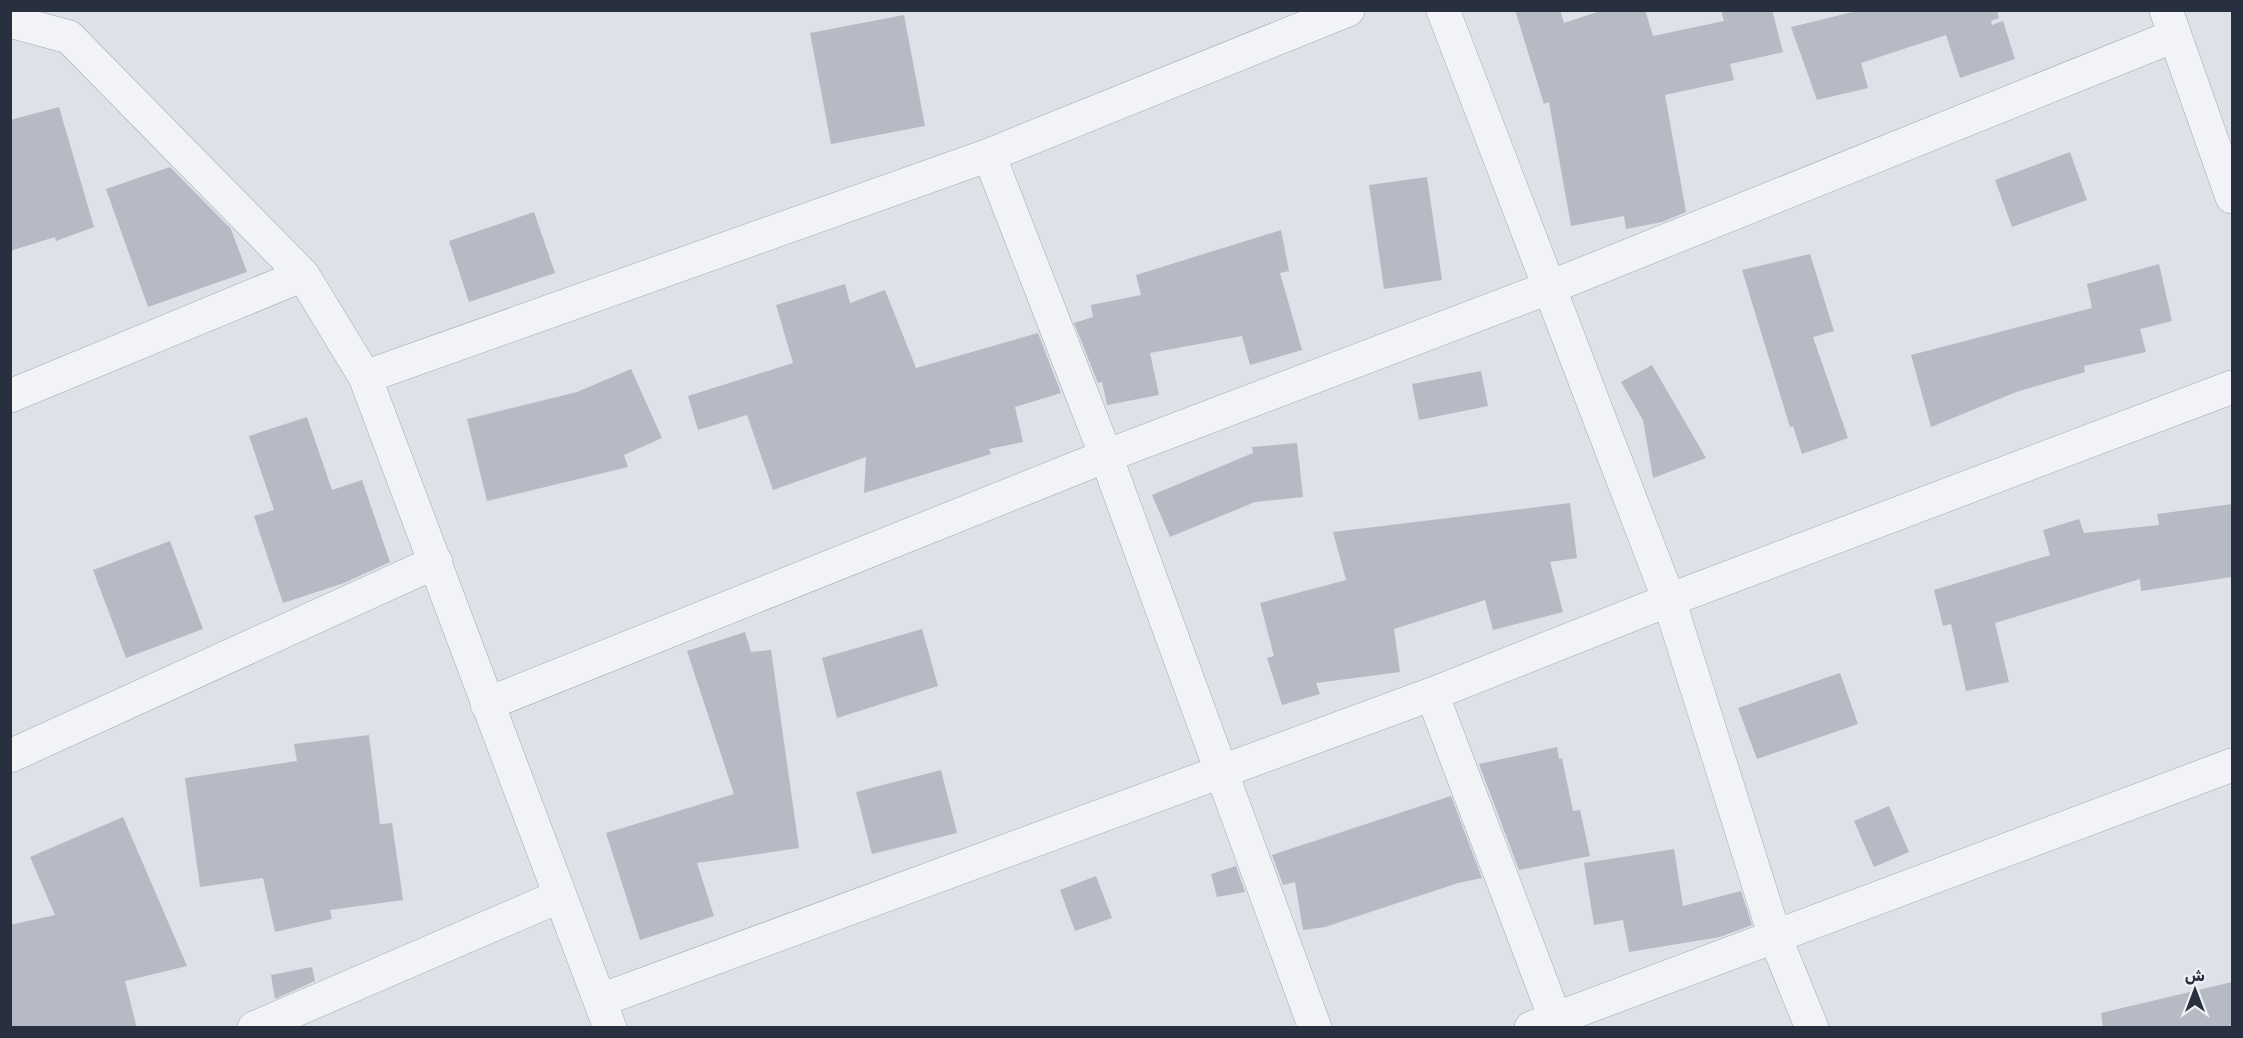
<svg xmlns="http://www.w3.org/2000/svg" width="2243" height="1038" font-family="Rubik,'Noto Naskh Arabic',sans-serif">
	<rect width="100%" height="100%" fill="#dfe1e8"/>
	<path fill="#b6bac4" d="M 1515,10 L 1560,10 L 1564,23 L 1603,10 L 1645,10 L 1653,36 L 1724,21 L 1721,10 L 1772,10 L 1783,52 L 1730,64 L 1734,80 L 1665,95 L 1686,212 L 1662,222 L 1626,229 L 1624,216 L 1571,226 L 1549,102 L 1544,104 Z
		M 1861,10 L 1997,10 L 1999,18 L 1991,21 L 1992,25 L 2003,21 L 2015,59 L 1960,78 L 1946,35 L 1861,63 L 1868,88 L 1817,100 L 1791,27 Z
		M 904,15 L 925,126 L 831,144 L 810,33 Z
		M 59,107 L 94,227 L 56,241 L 55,237 L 10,251 L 10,120 Z
		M 2070,152 L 2087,200 L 2012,227 L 1995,180 Z
		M 170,167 L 231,229 L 247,272 L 148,307 L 106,189 Z
		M 1427,177 L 1442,280 L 1384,289 L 1369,185 Z
		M 534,212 L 555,273 L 469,302 L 449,241 Z
		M 1281,230 L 1289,271 L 1280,273 L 1302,350 L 1250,365 L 1242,336 L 1150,353 L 1159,395 L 1107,405 L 1102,382 L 1098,383 L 1074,323 L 1093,317 L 1091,305 L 1141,295 L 1136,275 Z
		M 1810,254 L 1834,331 L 1813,337 L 1848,438 L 1802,454 L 1793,426 L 1790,427 L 1742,270 Z
		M 2159,264 L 2172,321 L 2140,329 L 2146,352 L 2084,366 L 2085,372 L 2016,392 L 1931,427 L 1911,355 L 2092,308 L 2087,284 Z
		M 845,284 L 850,303 L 885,290 L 916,368 L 1038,333 L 1061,393 L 1015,407 L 1023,442 L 989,449 L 991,454 L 864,493 L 866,457 L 773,490 L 747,415 L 698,430 L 688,396 L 793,363 L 776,305 Z
		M 1652,365 L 1706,458 L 1653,478 L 1643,420 L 1621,382 Z
		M 631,369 L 662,438 L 624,455 L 628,467 L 487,501 L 467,419 L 577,392 Z
		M 1481,371 L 1488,406 L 1419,420 L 1412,384 Z
		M 307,417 L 332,490 L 362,480 L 390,562 L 344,583 L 283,603 L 254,516 L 274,510 L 249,436 Z
		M 1297,443 L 1303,497 L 1255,502 L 1170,537 L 1152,495 L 1253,453 L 1252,447 Z
		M 1570,503 L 1577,558 L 1550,562 L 1563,612 L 1493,630 L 1485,600 L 1394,629 L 1400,672 L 1316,683 L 1320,694 L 1282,705 L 1267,658 L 1274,656 L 1260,603 L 1346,580 L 1333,532 Z
		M 2232,504 L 2232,577 L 2141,591 L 2140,579 L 1995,623 L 2009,682 L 1966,691 L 1951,624 L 1943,626 L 1934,590 L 2050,555 L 2043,530 L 2079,519 L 2084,533 L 2159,525 L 2157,514 Z
		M 170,541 L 203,629 L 126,658 L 93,570 Z
		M 922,629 L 938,686 L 837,718 L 822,658 Z
		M 745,632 L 751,652 L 771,650 L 799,848 L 697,863 L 714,916 L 640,940 L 606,833 L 734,794 L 687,651 Z
		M 1840,673 L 1858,724 L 1757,759 L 1738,708 Z
		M 369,735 L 380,824 L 392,823 L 403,900 L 330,910 L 332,919 L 275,932 L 263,878 L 200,887 L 185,778 L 297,761 L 294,744 Z
		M 1557,747 L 1559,759 L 1562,758 L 1573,811 L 1580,810 L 1590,856 L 1519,870 L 1479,764 Z
		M 941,770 L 957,833 L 872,854 L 856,792 Z
		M 1451,796 L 1482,878 L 1458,883 L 1325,927 L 1303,930 L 1295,882 L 1283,885 L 1272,855 Z
		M 1889,806 L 1909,852 L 1874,867 L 1854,821 Z
		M 123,817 L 187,966 L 125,981 L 137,1028 L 10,1028 L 10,925 L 55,915 L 30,857 Z
		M 1674,849 L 1683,906 L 1741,891 L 1752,925 L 1720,937 L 1629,952 L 1623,920 L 1594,925 L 1584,863 Z
		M 1236,866 L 1245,892 L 1217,897 L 1211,874 Z
		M 1096,876 L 1112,918 L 1075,931 L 1060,890 Z
		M 312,967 L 315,981 L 275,999 L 271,975 Z
		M 2232,982 L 2232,1028 L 2103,1028 L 2101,1013 Z"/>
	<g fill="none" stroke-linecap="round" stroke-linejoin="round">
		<defs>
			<path id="minor" d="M 1443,10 L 1669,600 L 1775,937 L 1812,1028
				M 2166,10 L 2232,197
				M 10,21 L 69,37 L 303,275 L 365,377 L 610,1028
				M 989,155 L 1106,456 L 1315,1028
				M 365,377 L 989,155 L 1348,10
				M 10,396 L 303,275
				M 1432,694 L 1555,1018
				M 487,704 L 1106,456 L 1548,288 L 2174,36
				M 10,756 L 436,562
				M 601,1000 L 1432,694 L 1669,600 L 2232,387
				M 254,1028 L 560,896
				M 1531,1028 L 2232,765"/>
		</defs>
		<use href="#minor" stroke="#a4a8b2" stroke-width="34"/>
		<use href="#minor" stroke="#f1f3f6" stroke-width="33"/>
	</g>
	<rect width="2243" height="1038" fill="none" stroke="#282f3e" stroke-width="24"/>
	<g transform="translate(2195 990)" stroke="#eef0f5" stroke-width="4.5" paint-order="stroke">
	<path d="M0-4.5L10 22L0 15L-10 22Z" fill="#282f3e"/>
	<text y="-9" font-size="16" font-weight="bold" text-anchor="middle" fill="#282f3e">ش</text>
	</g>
</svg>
